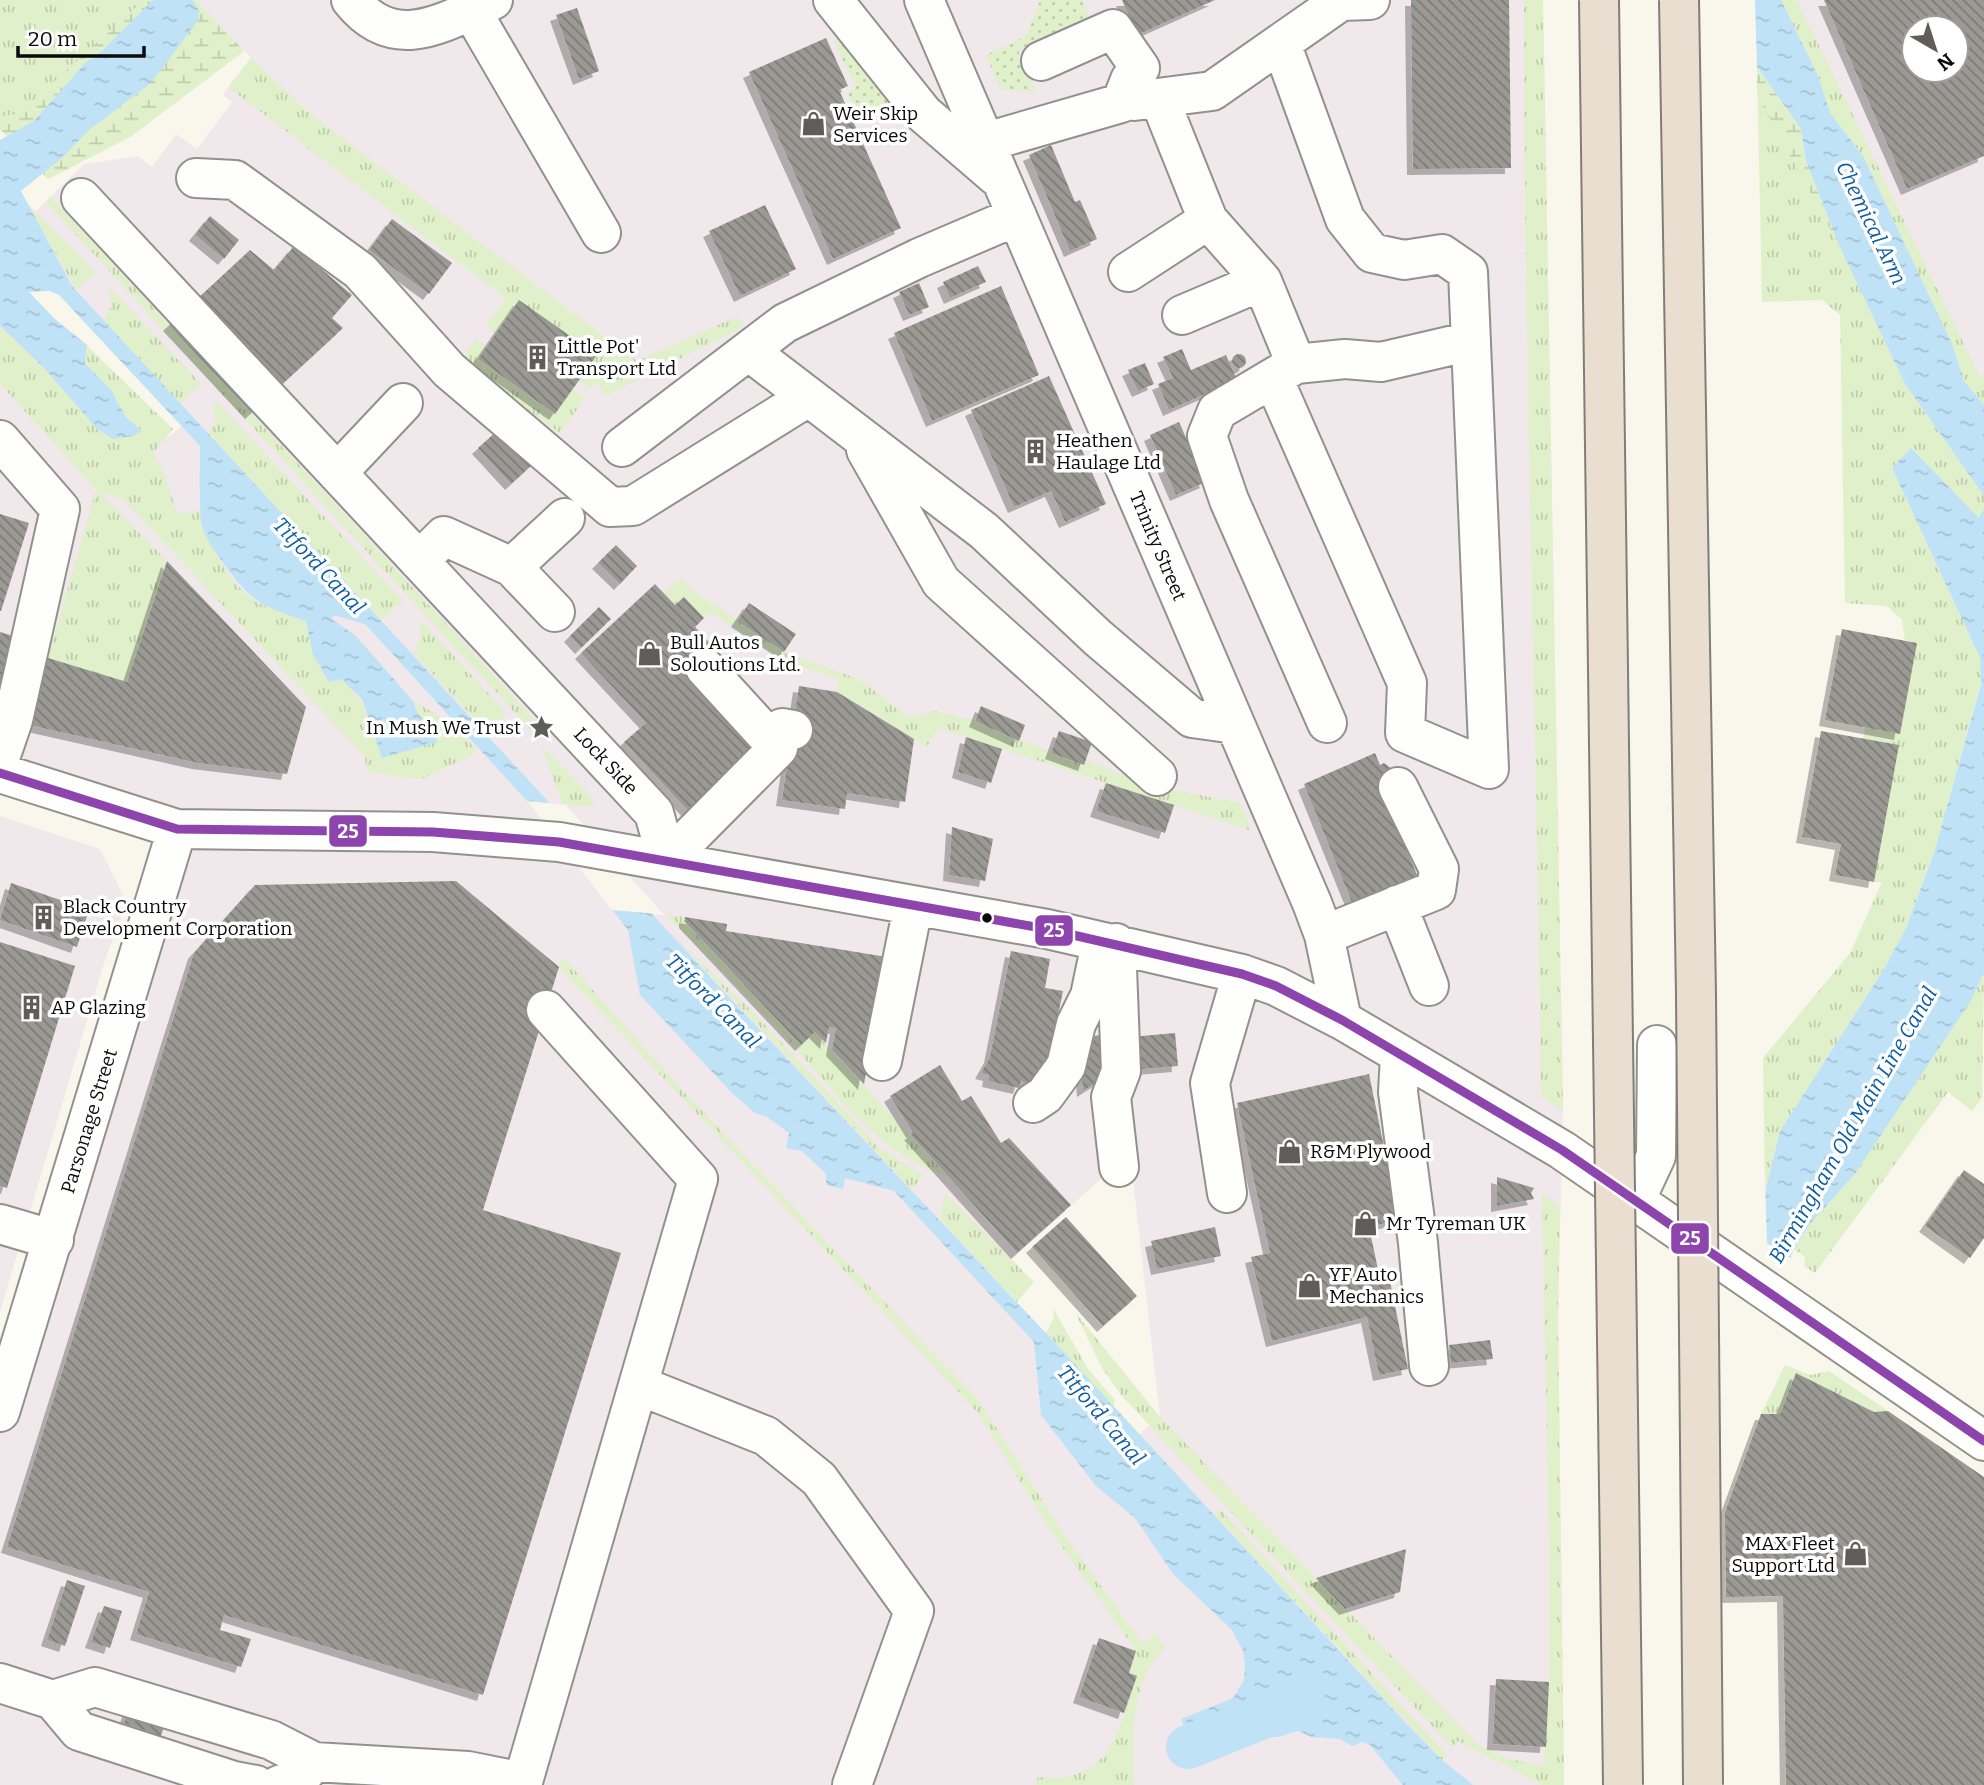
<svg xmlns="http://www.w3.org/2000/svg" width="1984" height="1785" font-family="Bitter,serif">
	<defs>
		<pattern id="grass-tufts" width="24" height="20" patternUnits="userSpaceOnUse" patternTransform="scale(1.75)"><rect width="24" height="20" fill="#e0f0ca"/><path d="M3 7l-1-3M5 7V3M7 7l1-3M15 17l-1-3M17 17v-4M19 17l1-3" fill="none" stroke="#bfccac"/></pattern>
		<pattern id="wetland-marsh" width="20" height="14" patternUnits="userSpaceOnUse" patternTransform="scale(1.75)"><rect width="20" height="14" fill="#e0f0ca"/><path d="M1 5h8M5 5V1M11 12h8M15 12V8" fill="none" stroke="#bfccac"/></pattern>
		<pattern id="garden-dots" width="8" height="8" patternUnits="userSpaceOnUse" patternTransform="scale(1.75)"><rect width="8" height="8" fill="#e0f0ca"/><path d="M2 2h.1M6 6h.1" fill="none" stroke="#bfccac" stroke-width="1.8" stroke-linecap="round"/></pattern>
		<pattern id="water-ripples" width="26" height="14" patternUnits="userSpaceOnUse" patternTransform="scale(1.75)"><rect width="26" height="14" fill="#c0e2f6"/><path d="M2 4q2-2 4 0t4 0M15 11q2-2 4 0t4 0" fill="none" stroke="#a4c1d2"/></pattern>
		<pattern id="building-back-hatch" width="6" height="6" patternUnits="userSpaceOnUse" patternTransform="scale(1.75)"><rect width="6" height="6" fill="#9b9993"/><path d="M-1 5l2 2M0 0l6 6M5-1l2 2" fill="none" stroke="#7d7b76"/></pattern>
		<filter id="shadow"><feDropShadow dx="-6" dy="6" stdDeviation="0" flood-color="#0004"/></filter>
	</defs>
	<rect width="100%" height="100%" fill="#f9f7ec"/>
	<path fill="#f0e8eb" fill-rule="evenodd" d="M 196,0 L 1543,0 L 1563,1111 L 1558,1316 L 1564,1785 L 0,1785 L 0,1412 L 176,831 L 0,773 L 0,384 L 96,490 L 187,423 L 18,228 L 84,164 L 138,156 L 152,167 L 176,134 L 197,149 L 232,102 L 223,95 L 251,58 ZM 527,801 L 566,805 L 664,915 L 612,910 ZM 1131,1163 L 1160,1417 L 1126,1445 L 987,1281 L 1110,1171 Z
		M 1763,0 L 1984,0 L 1984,443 ZM 1914,28 L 1956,28 L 1956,70 L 1914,70 Z
		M 0,816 L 100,849 L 127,903 L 106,957 L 0,1312 Z"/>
	<path fill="url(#grass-tufts)" d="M 0,0 L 196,0 L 244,51 L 130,137 L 48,179 L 0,129 Z
		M 1524,0 L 1543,0 L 1563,1111 L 1541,1096 C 1537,730 1524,365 1524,0 Z
		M 1781,0 L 1797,0 L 1980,377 L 1984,378 L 1984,405 L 1964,381 L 1952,344 L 1863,156 L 1830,113 L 1819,78 Z
		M 251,58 L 309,113 L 637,361 L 738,316 L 743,327 L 605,396 L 597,381 L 591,389 L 579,381 L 596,355 L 496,333 L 486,326 L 505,298 L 228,87 Z
		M 1757,67 L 1905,384 L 1984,496 L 1984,509 L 1980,518 L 1892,468 L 1980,658 L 1983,675 L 1934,853 L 1906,928 L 1884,969 L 1780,1131 L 1765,1192 L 1763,1058 L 1850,953 L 1882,882 L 1874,882 L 1898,745 L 1863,739 L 1865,727 L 1917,643 L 1905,640 L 1902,620 L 1887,606 L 1845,603 L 1840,315 L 1822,300 L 1762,302 Z
		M 50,196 L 549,735 L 529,728 L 47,203 Z
		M 28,204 L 96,273 L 76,290 Z
		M 111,289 L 201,384 L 180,404 L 104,320 L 112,304 L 108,291 Z
		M 0,326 L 44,368 L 96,428 L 111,439 L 134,436 L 142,431 L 126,417 L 115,397 L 85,362 L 87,345 L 79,338 L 173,429 L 153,453 L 163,470 L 177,513 L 202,511 C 200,533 225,573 241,589 C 257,606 284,614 306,621 L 313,655 L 329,682 L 341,679 C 360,693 365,710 373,731 L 438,742 L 416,710 L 413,701 L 457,726 L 476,750 L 473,755 L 422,779 L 367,772 L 365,757 L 124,500 L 98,491 L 167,561 L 127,682 L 48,658 L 96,490 L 0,384 Z
		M 476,339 L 487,346 L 478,359 L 555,414 L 573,389 L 585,398 L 560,433 L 460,362 Z
		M 217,402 L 403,601 L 382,620 L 208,434 L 216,419 L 213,406 Z
		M 681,579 L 691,589 L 784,652 L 861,680 L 908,717 L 935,711 L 975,721 L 1083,765 L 1085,759 L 1139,783 L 1240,803 L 1252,831 L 939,728 L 927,747 L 837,692 L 839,679 L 785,661 L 711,612 L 704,618 L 684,597 L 675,605 L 663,592 Z
		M 420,619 L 507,714 L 487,732 L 413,653 L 421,637 Z
		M 540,743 L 596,802 L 590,807 L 563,804 Z
		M 665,915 L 685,917 L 685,922 L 801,1045 L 815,1032 L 947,1176 C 877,1155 829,1084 781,1032 C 743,992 705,953 665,915 Z
		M 669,931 L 751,1010 L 881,1149 L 924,1176 L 911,1189 Z
		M 562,956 L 685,1093 L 979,1401 L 1065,1536 L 1143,1644 L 1155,1634 L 1166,1648 C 1130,1675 1132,1744 1134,1785 L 1035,1785 L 1038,1777 C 1111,1785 1118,1731 1137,1676 L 1129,1673 L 1136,1651 L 1051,1531 L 977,1412 L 559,967 Z
		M 1984,972 L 1982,1098 L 1972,1111 L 1948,1092 L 1815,1273 L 1804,1266 L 1805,1257 L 1794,1249 L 1810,1224 L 1855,1174 L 1972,999 Z
		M 945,1193 L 1034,1282 L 1017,1302 L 940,1219 Z
		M 1542,1194 L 1560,1206 L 1558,1316 L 1564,1785 L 1542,1785 L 1458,1741 L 1452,1747 L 1121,1395 L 1102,1368 L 1075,1312 L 1160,1417 L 1477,1744 L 1509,1759 L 1544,1766 L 1549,1682 L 1549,1536 Z
		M 1053,1308 L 1088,1369 L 1115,1400 L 1113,1406 L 1046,1333 L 1054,1317 Z
		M 1785,1365 L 1810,1375 L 1829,1371 L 1888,1411 L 1874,1412 L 1796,1373 L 1780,1414 L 1761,1414 Z
		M 1220,1509 L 1447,1755 L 1442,1760 L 1214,1514 Z"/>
	<path fill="url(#wetland-marsh)" d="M 144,0 L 196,0 L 244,51 L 130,137 L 48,179 L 0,129 L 0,116 L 18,114 Z
		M 1757,67 L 1801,129 L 1806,161 L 1839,245 L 1757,95 Z"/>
	<path fill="url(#garden-dots)" d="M 1040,0 L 1082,0 L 1090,19 L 1018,50 L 1036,92 L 1000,89 L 986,55 L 1026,36 Z
		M 839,39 L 892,104 L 859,117 L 847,92 L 856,88 L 834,41 Z"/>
	<path fill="url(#water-ripples)" d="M 153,0 L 192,0 L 199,10 L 199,19 L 151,83 L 89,130 L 62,158 L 21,191 L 72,286 L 714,981 L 1061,1349 L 1404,1721 L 1442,1760 L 1473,1785 L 1403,1785 L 1370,1745 L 1362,1742 L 1352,1746 L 1340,1739 L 1312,1737 L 1298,1731 L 1278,1737 L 1262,1737 L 1252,1730 L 1239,1712 L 1233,1712 L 1213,1727 L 1187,1734 L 1181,1719 L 1233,1698 L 1244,1680 L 1245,1664 L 1243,1651 L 1232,1630 L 1173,1574 L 1135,1518 L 1096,1486 L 1041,1415 L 1034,1342 L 894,1191 L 845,1178 L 843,1189 L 826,1185 L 826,1174 L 802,1151 L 786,1148 L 789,1133 L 767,1117 L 755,1113 L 732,1093 L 640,995 L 628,930 L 527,801 L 365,624 L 333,615 L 332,619 L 356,636 L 413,701 L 416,710 L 438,742 L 382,758 L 362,699 L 341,679 L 329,682 L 313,655 L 306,621 C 258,606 250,600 221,560 C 213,550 203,534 201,521 C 199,497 200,470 200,446 L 59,295 L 49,291 L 29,292 L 55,319 L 87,345 L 85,363 L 111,390 L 126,417 L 142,431 L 134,436 L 112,439 L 96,428 L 44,368 L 0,326 L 0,140 L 34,121 L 86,62 L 97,56 Z
		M 1755,0 L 1781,0 L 1819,78 L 1830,113 L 1863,156 L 1952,344 L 1964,381 L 1984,405 L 1984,496 L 1905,384 L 1839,245 L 1806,161 L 1801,129 L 1757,67 Z
		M 1911,448 L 1979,518 L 1984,509 L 1984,972 L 1972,999 L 1855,1174 L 1810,1224 L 1794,1249 L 1732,1396 L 1592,1785 L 1711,1302 L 1765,1192 L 1780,1131 L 1884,969 L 1906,928 L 1934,853 L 1981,684 L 1980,658 L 1892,468 Z"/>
	<path fill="#f9f7ec" d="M 527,801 L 557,804 L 658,914 L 612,910 Z
		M 1765,1177 L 1767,1243 L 1794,1260 L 1735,1397 L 1688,1539 L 1695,1785 L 1588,1785 L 1593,1563 L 1684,1315 L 1708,1299 L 1751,1218 Z"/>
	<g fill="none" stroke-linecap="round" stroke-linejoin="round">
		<path stroke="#c0e2f6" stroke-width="44" d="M 1188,1747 L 1303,1701"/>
	</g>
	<path fill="url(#building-back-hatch)" fill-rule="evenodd" filter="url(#shadow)" d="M 1122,0 L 1215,0 L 1137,35 Z
		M 1411,0 L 1509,0 L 1511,168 L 1413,169 Z
		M 1824,0 L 1984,0 L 1984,156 L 1907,189 ZM 1914,28 L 1956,28 L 1956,70 L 1914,70 Z
		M 577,8 L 599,71 L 579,79 L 556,15 Z
		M 826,38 L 848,86 L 839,90 L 901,228 L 833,259 L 749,72 Z
		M 1051,145 L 1075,202 L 1080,200 L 1097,239 L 1070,251 L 1029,155 Z
		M 765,205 L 796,269 L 740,296 L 709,231 Z
		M 210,216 L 239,240 L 224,259 L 195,235 Z
		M 392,219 L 452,263 L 429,294 L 369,250 Z
		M 294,246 L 352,295 L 332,318 L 343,328 L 251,413 L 169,325 L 250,250 L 274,270 Z
		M 978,266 L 986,282 L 950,298 L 943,282 Z
		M 919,283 L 929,307 L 909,315 L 899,292 Z
		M 1001,286 L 1039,375 L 932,421 L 894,333 Z
		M 519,300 L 597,355 L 555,414 L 478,359 Z
		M 1182,349 L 1191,370 L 1226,355 L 1237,380 L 1169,410 L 1158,384 L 1173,378 L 1163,357 Z
		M1232 361a7 7 0 1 1 14 0a7 7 0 1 1-14 0Z
		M 1145,363 L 1154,384 L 1138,391 L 1128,370 Z
		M 1049,376 L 1106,504 L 1065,522 L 1051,491 L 1014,507 L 971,410 Z
		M 1179,422 L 1206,482 L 1176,495 L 1150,435 Z
		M 497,431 L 532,465 L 511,484 L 478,448 Z
		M 0,514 L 29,523 L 1,611 L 0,611 Z
		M 616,545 L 637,566 L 620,584 L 598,563 Z
		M 167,561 L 306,707 L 287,774 L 198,763 L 29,725 L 48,658 L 127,682 Z
		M 655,584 L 675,605 L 684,597 L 704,618 L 695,627 L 720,654 L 693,679 L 760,750 L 691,814 L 624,742 L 646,723 L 581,653 Z
		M 749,603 L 796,634 L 784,652 L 737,621 Z
		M 599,607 L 611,619 L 581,648 L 570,636 Z
		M 1842,629 L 1917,643 L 1900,734 L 1825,720 Z
		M 0,632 L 16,637 L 1,685 L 0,685 Z
		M 799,686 L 837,692 L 914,739 L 905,802 L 847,793 L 845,809 L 782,800 Z
		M 981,706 L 1025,725 L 1019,741 L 975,721 Z
		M 1059,731 L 1092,742 L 1084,765 L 1051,753 Z
		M 1821,731 L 1899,745 L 1874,882 L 1835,875 L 1841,844 L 1802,837 Z
		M 966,737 L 1002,749 L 991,783 L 958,772 Z
		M 1375,753 L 1380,765 L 1384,763 L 1409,782 L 1383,794 L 1418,877 L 1353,905 L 1304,784 Z
		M 1106,783 L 1174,805 L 1165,833 L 1096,811 Z
		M 952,827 L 993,839 L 985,881 L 949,875 Z
		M 456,881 L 559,967 L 483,1210 L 621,1253 L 483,1695 L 224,1615 L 220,1630 L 251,1639 L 241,1667 L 136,1634 L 149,1592 L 7,1547 L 194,953 L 255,885 Z
		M 11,883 L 89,910 L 77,947 L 0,920 Z
		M 685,917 L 727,924 L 726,931 L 887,957 L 864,1084 L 832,1050 L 836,1028 L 829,1027 L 826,1043 L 815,1032 L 801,1045 L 685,922 Z
		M 0,942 L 75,966 L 7,1188 L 0,1186 Z
		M 1011,951 L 1050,959 L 1045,988 L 1063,991 L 1058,1015 L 1068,1017 L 1061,1051 L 1050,1048 L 1046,1067 L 1029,1084 L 1021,1081 L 1019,1088 L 988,1081 L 989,1075 L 981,1073 L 990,1057 Z
		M 1175,1033 L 1178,1066 L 1132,1070 L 1131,1037 Z
		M 1105,1035 L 1108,1075 L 1083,1091 L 1079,1037 Z
		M 940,1065 L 962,1101 L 971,1096 L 1001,1143 L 1009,1138 L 1071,1205 L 1017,1253 L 910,1134 L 913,1133 L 890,1096 Z
		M 1369,1074 L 1399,1220 L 1369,1227 L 1380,1279 L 1389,1277 L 1408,1369 L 1379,1375 L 1367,1317 L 1272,1341 L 1251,1257 L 1270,1253 L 1237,1103 Z
		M 1964,1170 L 1984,1184 L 1984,1238 L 1970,1258 L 1925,1226 Z
		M 1497,1177 L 1534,1188 L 1531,1193 L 1534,1199 L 1497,1206 Z
		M 1066,1217 L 1137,1296 L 1103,1326 L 1032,1247 Z
		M 1215,1227 L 1221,1256 L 1157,1269 L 1151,1241 Z
		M 1490,1340 L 1493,1359 L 1451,1363 L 1449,1345 Z
		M 1796,1373 L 1874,1412 L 1888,1411 L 1984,1477 L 1984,1785 L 1786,1785 L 1783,1596 L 1726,1597 L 1725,1512 L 1761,1414 L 1780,1414 Z
		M 1406,1549 L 1400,1592 L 1345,1609 L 1316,1578 Z
		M 67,1580 L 85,1586 L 65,1646 L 47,1640 Z
		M 104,1606 L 122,1611 L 110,1648 L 91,1642 Z
		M 1099,1638 L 1136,1651 L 1129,1673 L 1137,1676 L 1124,1713 L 1079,1697 Z
		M 1496,1679 L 1549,1682 L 1546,1747 L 1493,1744 Z
		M 129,1708 L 166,1720 L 161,1736 L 124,1723 Z"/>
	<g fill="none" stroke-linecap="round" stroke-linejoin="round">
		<defs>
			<path id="minor" d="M 351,0 C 394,54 443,23 493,0
				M 833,0 L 924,114 L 996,176
				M 924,0 L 1312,903 L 1324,935 L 1342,1020
				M 471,10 L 601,233
				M 1159,98 L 1208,220 L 1262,281 L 1296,364 L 1217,411 L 1207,436 L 1229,500 L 1327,723
				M 1134,101 L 1212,91 L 1341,1 L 1370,0
				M 986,142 L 1121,103 L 1130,80 L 1140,68 L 1113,29 L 1041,61
				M 196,178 L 235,180 L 360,271 L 449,370 L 610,507 L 633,506 L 808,397
				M 81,198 L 654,813 L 667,860 L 778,748 L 782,728 L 793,730
				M 1128,272 L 1208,220
				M 1182,315 L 1262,281
				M 750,352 L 984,531 L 1098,638 L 1192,718 L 1235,724
				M 1296,364 L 1345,359 L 1381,362 L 1471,341
				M 1273,378 L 1407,683 L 1405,733 L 1489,769 L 1468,272 L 1442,254 L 1404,260 L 1372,253 L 1345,219 L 1281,43
				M 0,440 L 60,509 L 13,720 L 0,758
				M 622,447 L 785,323 L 919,258 L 1017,216
				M 866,450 L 941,582 L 1157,776
				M 337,473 L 403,403
				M 419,561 L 444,536 L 512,567 L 565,518
				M 512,567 L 555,612
				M 705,668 L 778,748
				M 0,773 L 177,829 L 433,832 L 559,842 L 1047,929 L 1242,974 L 1276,986 L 1342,1020 L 1562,1150 L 1984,1441
				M 1397,905 L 1429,986
				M 1324,935 L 1436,890 L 1439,869 L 1398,787
				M 1116,943 L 1121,1071 L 1111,1097 L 1119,1167
				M 1400,1056 L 1398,1092 L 1418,1243 L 1429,1366
				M 882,1061 L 913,907
				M 1033,1103 L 1045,1095 L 1066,1066 L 1076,1024 L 1090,996 L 1101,943
				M 1227,1193 L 1210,1083 L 1242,974
				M 1636,1199 L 1656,1156 L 1657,1045
				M 0,1224 L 54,1240
				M 638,1385 L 766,1436 L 819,1479 L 914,1611 L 852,1785
				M 0,1412 L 177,829
				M 0,1683 L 53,1700 L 79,1731 L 234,1781 L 256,1785
				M 53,1700 L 95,1687 L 271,1740 L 314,1762 L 468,1771 L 523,1782
				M 279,1785 L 299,1779 L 314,1762
				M 522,1785 L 698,1179 L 546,1010"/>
		</defs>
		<use href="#minor" stroke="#92918c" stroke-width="42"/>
		<use href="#minor" stroke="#fefefc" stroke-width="38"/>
		<defs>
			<path id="highway-bridge" d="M 1599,0 L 1623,1785
				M 1679,0 L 1696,994 L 1703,1785"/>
		</defs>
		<use href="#highway-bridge" stroke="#7f7e79" stroke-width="42" stroke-linecap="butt"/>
		<use href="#highway-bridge" stroke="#eaded1" stroke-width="38"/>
		<defs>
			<path id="bus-1" d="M 0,773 L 177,829 L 433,832 L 559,842 L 1047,929 L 1242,974 L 1276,986 L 1342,1020 L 1562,1150 L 1984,1441"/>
		</defs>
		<use href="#bus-1" stroke="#fff" stroke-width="14"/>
		<use href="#bus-1" stroke="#8e44ad" stroke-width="9"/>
	</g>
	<defs>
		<symbol id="shop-bare" viewBox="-9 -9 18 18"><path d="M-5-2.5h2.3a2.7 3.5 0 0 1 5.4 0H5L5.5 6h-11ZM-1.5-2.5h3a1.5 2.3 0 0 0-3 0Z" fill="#5e5d59" stroke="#fff" stroke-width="2.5" paint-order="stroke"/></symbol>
		<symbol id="building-bare" viewBox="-9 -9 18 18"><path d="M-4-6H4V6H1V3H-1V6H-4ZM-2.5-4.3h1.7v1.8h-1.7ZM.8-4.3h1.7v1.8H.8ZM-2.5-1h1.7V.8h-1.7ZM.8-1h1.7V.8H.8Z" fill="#5e5d59" stroke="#fff" stroke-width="2.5" paint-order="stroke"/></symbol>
		<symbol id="sight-bare" viewBox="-9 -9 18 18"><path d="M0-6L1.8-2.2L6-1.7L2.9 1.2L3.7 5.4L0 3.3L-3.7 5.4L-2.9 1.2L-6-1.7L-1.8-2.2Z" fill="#5e5d59" stroke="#fff" stroke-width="2.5" paint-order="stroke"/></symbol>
	</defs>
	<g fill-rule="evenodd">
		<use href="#shop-bare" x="796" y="106" width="35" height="35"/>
		<use href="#building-bare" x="520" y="340" width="35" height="35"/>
		<use href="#building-bare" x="1018" y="434" width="35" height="35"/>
		<use href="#shop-bare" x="632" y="636" width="35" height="35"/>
		<use href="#sight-bare" x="524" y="710" width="35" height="35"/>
		<use href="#building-bare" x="26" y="900" width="35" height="35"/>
		<use href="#building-bare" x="14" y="990" width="35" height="35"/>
		<use href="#shop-bare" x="1272" y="1134" width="35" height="35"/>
		<use href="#shop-bare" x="1348" y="1206" width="35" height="35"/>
		<use href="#shop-bare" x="1292" y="1268" width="35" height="35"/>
		<use href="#shop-bare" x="1838" y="1536" width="35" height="35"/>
	</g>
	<circle fill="#0a0a0a" stroke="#fff" stroke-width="2.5" cx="987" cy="918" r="6"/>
	<g text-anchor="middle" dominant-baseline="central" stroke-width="7" stroke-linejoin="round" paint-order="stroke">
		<g font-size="19" fill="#0a0a0a" stroke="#fff" text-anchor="start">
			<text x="833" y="113">Weir Skip<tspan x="833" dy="22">Services</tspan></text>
			<text x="557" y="346">Little Pot'<tspan x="557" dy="22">Transport Ltd</tspan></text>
			<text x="1056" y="440">Heathen<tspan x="1056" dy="22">Haulage Ltd</tspan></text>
			<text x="670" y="642">Bull Autos<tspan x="670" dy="22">Soloutions Ltd.</tspan></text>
			<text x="521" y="727" text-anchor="end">In Mush We Trust</text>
			<text x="63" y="906">Black Country<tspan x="63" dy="22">Development Corporation</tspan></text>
			<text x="51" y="1007">AP Glazing</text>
			<text x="1310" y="1151">R&amp;M Plywood</text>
			<text x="1386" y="1223">Mr Tyreman UK</text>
			<text x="1329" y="1274">YF Auto<tspan x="1329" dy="22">Mechanics</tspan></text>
			<text x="1835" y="1543" text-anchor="end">MAX Fleet<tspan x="1835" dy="22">Support Ltd</tspan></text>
		</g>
		<g font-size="19" fill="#0a0a0a" stroke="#fff">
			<text transform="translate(1158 546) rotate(67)">Trinity Street</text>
			<text transform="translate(606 761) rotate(47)">Lock Side</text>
			<text transform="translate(89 1121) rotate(-73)">Parsonage Street</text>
		</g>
		<g font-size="21" font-style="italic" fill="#0c5da2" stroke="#fff">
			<text transform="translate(1871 223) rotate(64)">Chemical Arm</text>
			<text transform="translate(319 566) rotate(47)">Titford Canal</text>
			<text transform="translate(713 1001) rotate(45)">Titford Canal</text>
			<text transform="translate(1853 1125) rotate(-60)">Birmingham Old Main Line Canal</text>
			<text transform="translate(1101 1415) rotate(50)">Titford Canal</text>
		</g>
	</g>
	<g stroke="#fff" stroke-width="2.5">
		<rect x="328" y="814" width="40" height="34" rx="7" fill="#8e44ad"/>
		<rect x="1034" y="914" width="40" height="33" rx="7" fill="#8e44ad"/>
		<rect x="1670" y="1222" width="40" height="33" rx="7" fill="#8e44ad"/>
	</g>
	<g font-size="19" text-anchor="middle" font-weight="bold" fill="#fff">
		<text x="348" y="838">25</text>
		<text x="1054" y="937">25</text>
		<text x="1690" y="1245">25</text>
	</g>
	<g transform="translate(1935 49) rotate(141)"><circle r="33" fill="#ffffff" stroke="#9d9d9d" stroke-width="2"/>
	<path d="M0-5L12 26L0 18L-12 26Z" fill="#5e5d59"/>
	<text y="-10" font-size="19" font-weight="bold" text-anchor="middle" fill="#0a0a0a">N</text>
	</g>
	<path d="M18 46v10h126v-10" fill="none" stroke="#0a0a0a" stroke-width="3.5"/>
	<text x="28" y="46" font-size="21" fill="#0a0a0a" stroke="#ffffff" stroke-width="5" paint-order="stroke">20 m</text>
</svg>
